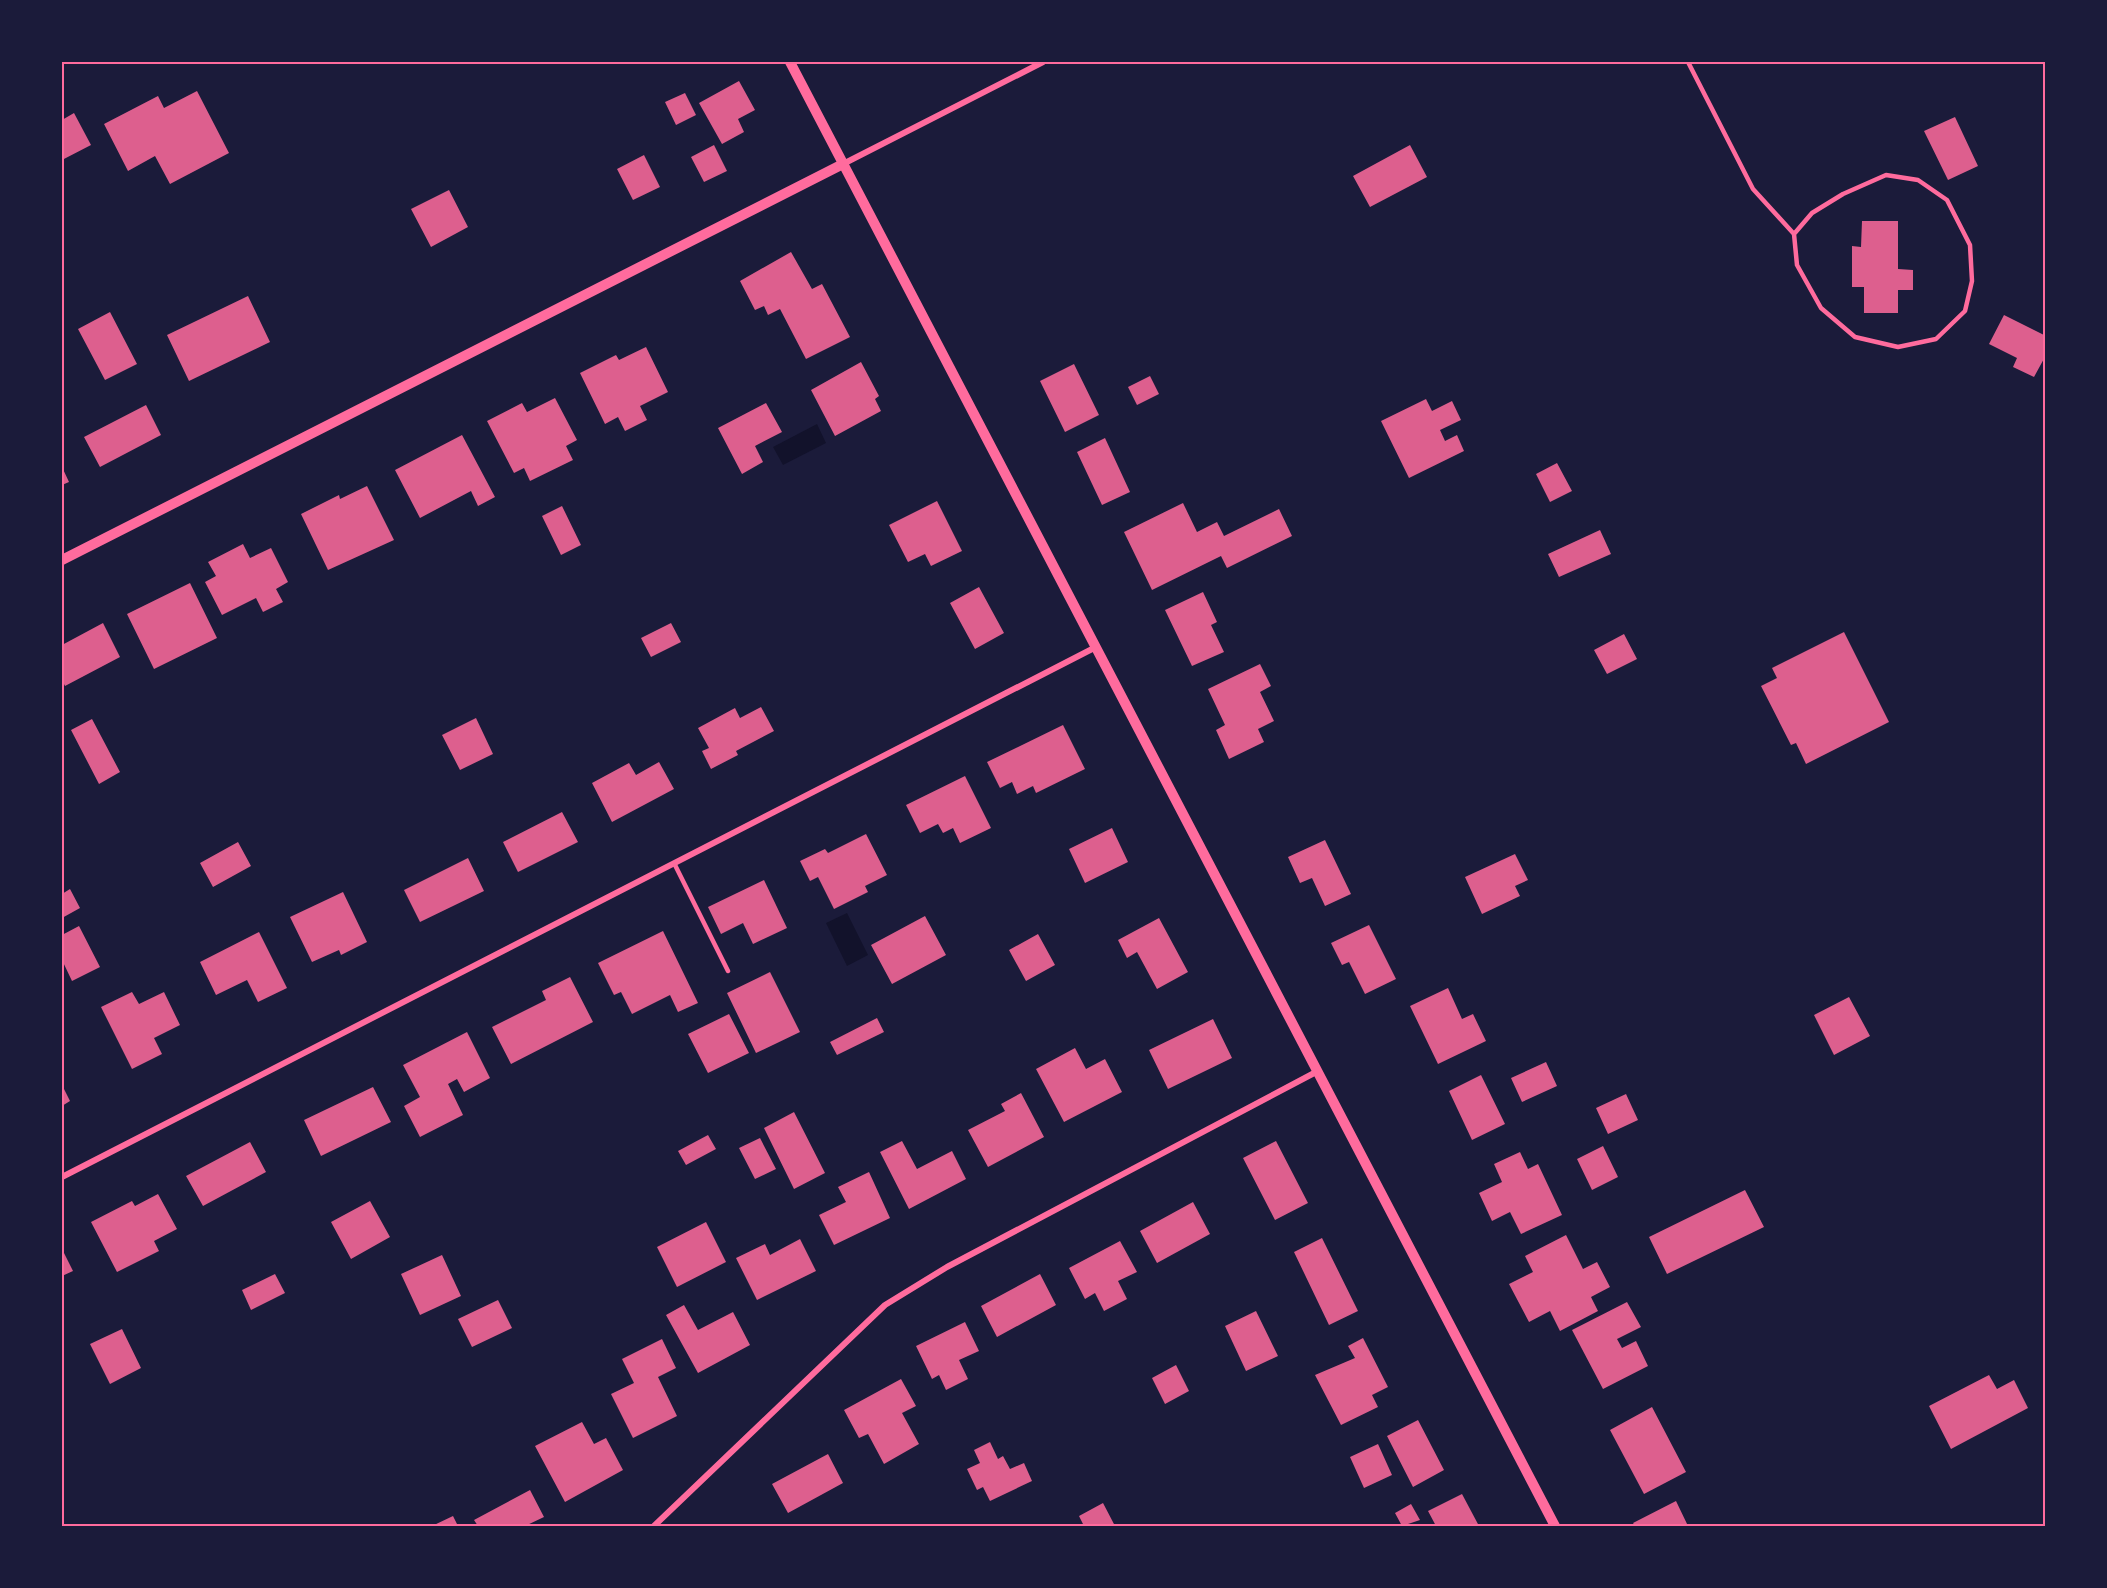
<svg xmlns="http://www.w3.org/2000/svg" width="2107" height="1588" font-family="'Sofia Sans Condensed',sans-serif">
	<rect width="100%" height="100%" fill="#1b1b3a"/>
	<path fill="#12122b" d="M 817,424 L 826,443 L 783,465 L 773,447 Z
		M 847,913 L 868,955 L 847,966 L 826,923 Z"/>
	<path fill="#dd5f8e" d="M 739,81 L 755,110 L 738,119 L 744,132 L 722,144 L 699,103 Z
		M 197,91 L 229,153 L 170,184 L 155,156 L 128,171 L 104,124 L 158,96 L 164,108 Z
		M 685,93 L 696,115 L 676,125 L 665,102 Z
		M 74,113 L 91,145 L 62,160 L 62,120 Z
		M 1955,117 L 1978,166 L 1948,180 L 1924,131 Z
		M 714,145 L 727,171 L 704,182 L 691,157 Z
		M 1410,145 L 1427,177 L 1370,207 L 1353,176 Z
		M 644,155 L 660,187 L 633,200 L 617,169 Z
		M 449,190 L 468,227 L 431,247 L 411,209 Z
		M 1862,221 L 1898,221 L 1898,269 L 1913,270 L 1913,290 L 1898,290 L 1898,313 L 1864,313 L 1864,287 L 1852,287 L 1852,246 L 1861,247 Z
		M 791,252 L 812,289 L 822,284 L 850,337 L 806,359 L 780,309 L 768,315 L 764,306 L 755,310 L 740,281 Z
		M 248,296 L 270,342 L 189,381 L 167,335 Z
		M 110,312 L 137,364 L 105,380 L 78,329 Z
		M 2004,315 L 2046,336 L 2046,355 L 2034,377 L 2013,367 L 2017,358 L 1989,344 Z
		M 646,347 L 668,392 L 640,406 L 647,420 L 625,431 L 618,417 L 605,424 L 580,373 L 616,355 L 619,360 Z
		M 861,362 L 879,396 L 875,399 L 881,411 L 835,436 L 811,390 Z
		M 1074,364 L 1099,415 L 1065,432 L 1040,381 Z
		M 1150,376 L 1159,394 L 1137,405 L 1128,387 Z
		M 555,398 L 577,440 L 566,446 L 573,460 L 530,481 L 524,468 L 514,473 L 487,421 L 522,403 L 527,412 Z
		M 1426,399 L 1432,411 L 1452,401 L 1461,420 L 1440,430 L 1445,441 L 1457,435 L 1464,451 L 1409,478 L 1381,421 Z
		M 766,403 L 782,432 L 755,446 L 763,462 L 742,474 L 718,428 Z
		M 146,405 L 161,435 L 100,467 L 84,437 Z
		M 462,435 L 495,497 L 478,506 L 471,491 L 420,518 L 395,470 Z
		M 1105,438 L 1130,492 L 1102,505 L 1077,452 Z
		M 1557,463 L 1572,491 L 1550,502 L 1536,474 Z
		M 62,467 L 69,482 L 62,485 Z
		M 367,486 L 394,540 L 328,570 L 301,514 L 339,495 L 340,499 Z
		M 937,501 L 962,551 L 931,566 L 925,554 L 908,562 L 889,525 Z
		M 1183,503 L 1197,532 L 1217,522 L 1224,536 L 1279,509 L 1292,536 L 1227,568 L 1221,556 L 1152,590 L 1124,532 Z
		M 562,506 L 581,545 L 561,555 L 542,516 Z
		M 1600,530 L 1611,554 L 1559,577 L 1548,554 Z
		M 243,544 L 250,558 L 271,548 L 288,582 L 276,589 L 283,602 L 263,612 L 256,598 L 222,615 L 205,582 L 216,576 L 208,562 Z
		M 190,583 L 217,638 L 154,669 L 127,614 Z
		M 979,587 L 1004,633 L 975,649 L 950,603 Z
		M 1203,592 L 1217,622 L 1211,625 L 1224,652 L 1192,666 L 1165,610 Z
		M 103,623 L 120,657 L 65,686 L 62,680 L 62,645 Z
		M 671,623 L 681,642 L 651,657 L 641,638 Z
		M 1844,632 L 1889,722 L 1806,764 L 1796,743 L 1791,745 L 1761,686 L 1777,678 L 1772,668 Z
		M 1624,634 L 1637,659 L 1607,674 L 1594,650 Z
		M 1260,664 L 1271,686 L 1260,692 L 1274,721 L 1258,729 L 1264,742 L 1229,759 L 1216,730 L 1225,725 L 1208,689 Z
		M 761,707 L 774,731 L 736,751 L 738,755 L 711,769 L 702,751 L 709,748 L 698,728 L 735,708 L 740,718 Z
		M 476,718 L 493,754 L 460,770 L 442,735 Z
		M 92,719 L 120,772 L 99,784 L 71,730 Z
		M 1063,725 L 1085,769 L 1036,793 L 1033,786 L 1017,794 L 1012,782 L 1000,788 L 987,762 Z
		M 659,762 L 674,789 L 612,822 L 592,783 L 629,763 L 636,775 Z
		M 965,776 L 991,828 L 960,843 L 953,828 L 943,833 L 938,824 L 920,833 L 906,805 Z
		M 562,812 L 578,842 L 518,872 L 503,842 Z
		M 1112,828 L 1128,862 L 1085,883 L 1069,849 Z
		M 866,834 L 887,875 L 865,886 L 868,892 L 834,909 L 818,877 L 810,881 L 800,861 L 825,849 L 828,853 Z
		M 1325,840 L 1351,894 L 1325,906 L 1312,878 L 1300,883 L 1288,857 Z
		M 238,842 L 251,866 L 213,887 L 200,863 Z
		M 1515,854 L 1528,880 L 1515,886 L 1520,896 L 1482,914 L 1465,877 Z
		M 468,858 L 484,891 L 420,922 L 404,890 Z
		M 764,880 L 787,928 L 753,944 L 743,923 L 721,934 L 708,907 Z
		M 70,889 L 80,908 L 62,918 L 62,894 Z
		M 343,892 L 367,942 L 341,955 L 339,950 L 312,962 L 290,917 Z
		M 925,916 L 946,955 L 892,984 L 871,945 Z
		M 1159,918 L 1188,972 L 1157,989 L 1137,952 L 1127,958 L 1118,940 Z
		M 1369,925 L 1396,979 L 1365,994 L 1349,962 L 1342,965 L 1331,943 Z
		M 79,926 L 100,967 L 72,981 L 62,960 L 62,935 Z
		M 663,931 L 698,1003 L 678,1012 L 670,995 L 632,1014 L 621,992 L 614,995 L 598,963 Z
		M 259,932 L 287,988 L 258,1002 L 247,980 L 216,995 L 200,962 Z
		M 1038,934 L 1055,965 L 1026,981 L 1009,950 Z
		M 770,972 L 800,1032 L 756,1053 L 727,993 Z
		M 570,977 L 593,1022 L 511,1064 L 492,1027 L 546,1000 L 542,991 Z
		M 1448,988 L 1462,1019 L 1473,1014 L 1486,1041 L 1438,1064 L 1410,1006 Z
		M 132,992 L 139,1004 L 164,992 L 180,1025 L 154,1038 L 162,1054 L 132,1069 L 101,1007 Z
		M 1849,997 L 1870,1036 L 1834,1055 L 1814,1015 Z
		M 729,1014 L 749,1053 L 708,1073 L 688,1034 Z
		M 877,1018 L 884,1032 L 837,1055 L 830,1042 Z
		M 1213,1019 L 1232,1058 L 1168,1089 L 1149,1050 Z
		M 467,1032 L 490,1078 L 464,1092 L 457,1079 L 448,1084 L 463,1115 L 420,1137 L 404,1106 L 420,1097 L 403,1065 Z
		M 1075,1048 L 1086,1069 L 1105,1059 L 1122,1092 L 1064,1122 L 1036,1069 Z
		M 1546,1062 L 1557,1086 L 1522,1102 L 1511,1078 Z
		M 1481,1075 L 1505,1124 L 1472,1140 L 1449,1091 Z
		M 62,1085 L 70,1101 L 62,1106 Z
		M 373,1087 L 391,1122 L 321,1156 L 304,1120 Z
		M 1021,1093 L 1044,1137 L 988,1167 L 968,1130 L 1005,1111 L 1001,1104 Z
		M 1626,1094 L 1638,1120 L 1608,1134 L 1596,1108 Z
		M 794,1112 L 825,1173 L 794,1189 L 764,1128 Z
		M 708,1135 L 716,1149 L 686,1165 L 678,1151 Z
		M 760,1138 L 776,1169 L 755,1179 L 739,1148 Z
		M 902,1141 L 917,1169 L 952,1151 L 966,1179 L 909,1209 L 880,1152 Z
		M 1276,1141 L 1308,1203 L 1275,1220 L 1243,1158 Z
		M 250,1142 L 266,1172 L 203,1206 L 186,1176 Z
		M 1603,1146 L 1618,1177 L 1592,1190 L 1577,1159 Z
		M 1520,1152 L 1528,1169 L 1538,1164 L 1562,1215 L 1521,1234 L 1510,1212 L 1492,1221 L 1479,1193 L 1502,1182 L 1494,1164 Z
		M 869,1172 L 890,1218 L 834,1245 L 819,1215 L 846,1202 L 838,1187 Z
		M 1745,1190 L 1764,1227 L 1667,1274 L 1649,1237 Z
		M 158,1194 L 177,1229 L 154,1241 L 159,1251 L 117,1272 L 91,1222 L 132,1201 L 135,1206 Z
		M 370,1201 L 390,1237 L 351,1259 L 331,1222 Z
		M 1193,1202 L 1210,1234 L 1157,1263 L 1140,1231 Z
		M 706,1222 L 726,1262 L 677,1287 L 657,1247 Z
		M 1566,1235 L 1583,1269 L 1597,1262 L 1610,1287 L 1591,1297 L 1598,1311 L 1560,1331 L 1550,1311 L 1529,1322 L 1509,1284 L 1533,1272 L 1525,1256 Z
		M 1322,1238 L 1358,1311 L 1329,1325 L 1294,1252 Z
		M 800,1239 L 816,1271 L 757,1300 L 736,1258 L 765,1244 L 770,1255 Z
		M 1120,1241 L 1137,1272 L 1118,1281 L 1127,1299 L 1104,1311 L 1095,1293 L 1085,1299 L 1069,1268 Z
		M 62,1249 L 73,1271 L 62,1276 Z
		M 442,1255 L 461,1296 L 420,1315 L 401,1274 Z
		M 275,1274 L 285,1293 L 251,1310 L 242,1290 Z
		M 1040,1274 L 1056,1305 L 997,1337 L 981,1306 Z
		M 498,1300 L 512,1328 L 472,1347 L 458,1319 Z
		M 1627,1302 L 1641,1327 L 1617,1339 L 1622,1348 L 1636,1341 L 1648,1366 L 1603,1389 L 1572,1330 Z
		M 684,1305 L 698,1330 L 733,1312 L 750,1345 L 698,1373 L 666,1315 Z
		M 1256,1311 L 1278,1356 L 1246,1371 L 1225,1326 Z
		M 965,1322 L 979,1351 L 959,1360 L 968,1379 L 946,1390 L 939,1375 L 932,1379 L 916,1346 Z
		M 122,1329 L 141,1368 L 110,1384 L 90,1344 Z
		M 1363,1338 L 1388,1387 L 1372,1395 L 1378,1407 L 1341,1425 L 1315,1375 L 1355,1358 L 1348,1346 Z
		M 662,1339 L 676,1368 L 658,1377 L 677,1416 L 633,1438 L 611,1394 L 634,1383 L 622,1359 Z
		M 1176,1365 L 1189,1391 L 1165,1404 L 1152,1378 Z
		M 1989,1375 L 1997,1389 L 2014,1380 L 2028,1408 L 1951,1449 L 1929,1406 Z
		M 901,1379 L 916,1406 L 902,1413 L 919,1444 L 884,1464 L 868,1434 L 859,1438 L 844,1410 Z
		M 1652,1407 L 1686,1472 L 1644,1494 L 1610,1430 Z
		M 1418,1420 L 1444,1470 L 1413,1487 L 1387,1436 Z
		M 582,1422 L 594,1444 L 606,1438 L 623,1470 L 565,1502 L 535,1446 Z
		M 990,1442 L 998,1459 L 1003,1456 L 1010,1469 L 1024,1463 L 1032,1481 L 990,1501 L 983,1487 L 977,1490 L 967,1469 L 980,1463 L 974,1450 Z
		M 1378,1444 L 1392,1475 L 1364,1488 L 1350,1457 Z
		M 828,1454 L 843,1483 L 788,1513 L 772,1484 Z
		M 530,1490 L 544,1517 L 525,1526 L 478,1526 L 474,1520 Z
		M 1462,1494 L 1479,1526 L 1436,1526 L 1428,1511 Z
		M 1676,1501 L 1688,1526 L 1635,1526 L 1633,1523 Z
		M 1103,1503 L 1115,1526 L 1084,1526 L 1079,1516 Z
		M 1411,1504 L 1420,1520 L 1402,1526 L 1395,1513 Z
		M 453,1516 L 458,1526 L 432,1526 Z"/>
	<g fill="none" stroke-linecap="round" stroke-linejoin="round">
		<path stroke="#ff6b9d" stroke-width="4.5" d="M 1688,62 L 1753,189 L 1794,234 L 1797,265 L 1821,308 L 1855,337 L 1898,347 L 1936,339 L 1965,311 L 1972,281 L 1970,245 L 1947,200 L 1918,180 L 1886,175 L 1843,194 L 1812,213 L 1794,234
			M 674,863 L 728,971"/>
		<path stroke="#ff6b9d" stroke-width="6" d="M 843,164 L 1043,62
			M 62,1177 L 1096,647
			M 654,1526 L 885,1305 L 947,1267 L 1318,1071"/>
		<path stroke="#ff6b9d" stroke-width="10" d="M 790,62 L 1555,1526
			M 62,560 L 843,164"/>
	</g>
	<rect width="2107" height="1588" fill="none" stroke="#1b1b3a" stroke-width="126"/>
	<rect x="63" y="63" width="1981" height="1462" fill="none" stroke="#ff6b9d" stroke-width="2"/>
</svg>
